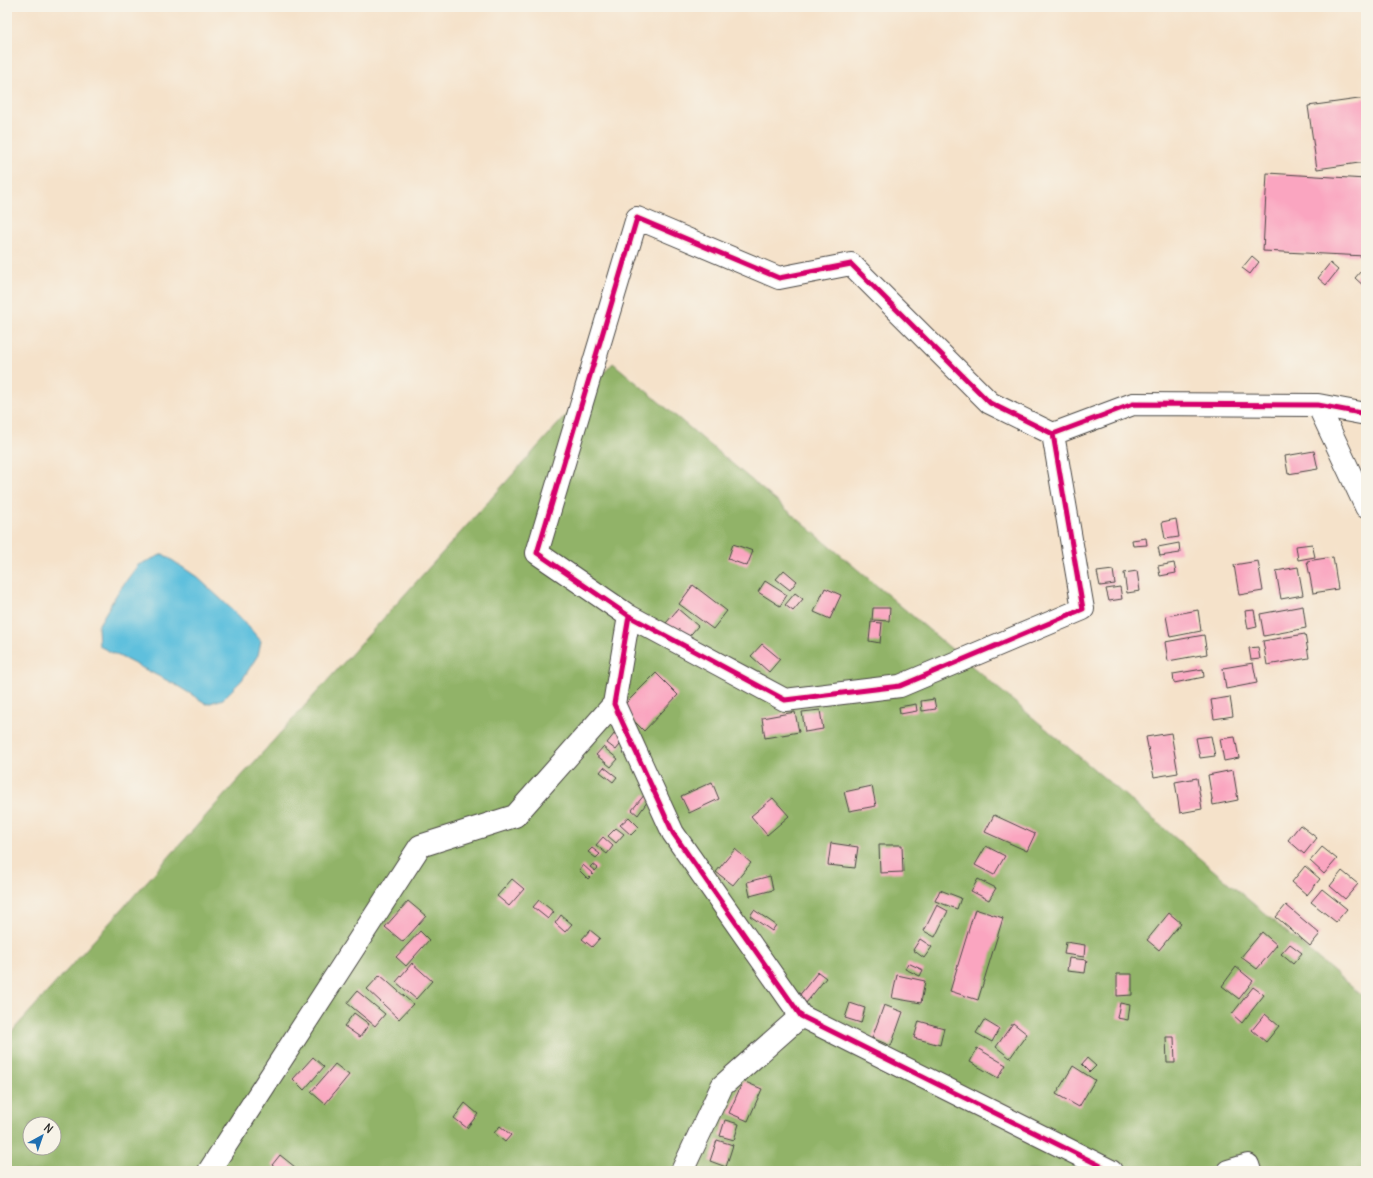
<svg xmlns="http://www.w3.org/2000/svg" width="1373" height="1178" font-family="Delius,sans-serif">
	<rect width="100%" height="100%" fill="#f7f3e8"/>
	<filter id="ink" filterUnits="userSpaceOnUse"><feTurbulence type="fractalNoise" baseFrequency=".025" numOctaves="2"/><feDisplacementMap in="SourceGraphic" scale="8" xChannelSelector="R" yChannelSelector="G"/><feConvolveMatrix kernelMatrix="1 2 1 2 8 2 1 2 1" color-interpolation-filters="sRGB"/></filter>
	<filter id="wash" filterUnits="userSpaceOnUse"><feTurbulence type="fractalNoise" baseFrequency=".012" numOctaves="4" result="noise"/><feDisplacementMap in="SourceGraphic" scale="16" xChannelSelector="R" yChannelSelector="G"/><feGaussianBlur stdDeviation="0.9" result="paint"/><feColorMatrix in="noise" values="0 0 0 0 0 0 0 0 0 0 0 0 0 0 0 0 0 1.4 0 .05"/><feComposite in="paint" operator="in"/></filter>
	<g filter="url(#wash)">
		<rect width="100%" height="100%" fill="#f5e2ca"/>
		<path fill="#91b368" stroke="#5e6f4a" fill-rule="evenodd" d="M 613,363 L 1366,999 L 1366,1171 L 7,1171 L 7,1037 ZM 30,1124 L 54,1124 L 54,1148 L 30,1148 Z"/>
		<path fill="#5fc0dd" stroke="#457684" d="M 163,554 L 197,577 L 239,616 L 261,641 L 258,655 L 242,680 L 223,699 L 207,704 L 176,685 L 99,646 L 98,626 L 118,592 L 138,565 Z"/>
		<g id="blocks">
			<path fill="#faa5c0" d="M 1366,98 L 1366,162 L 1317,169 L 1308,106 Z
				M 1267,173 L 1366,179 L 1365,256 L 1263,251 Z
				M 1252,256 L 1259,262 L 1250,274 L 1242,268 Z
				M 1330,263 L 1338,270 L 1326,285 L 1318,278 Z
				M 1366,265 L 1366,288 L 1355,278 Z
				M 1314,451 L 1318,469 L 1288,474 L 1285,456 Z
				M 1176,519 L 1179,537 L 1165,539 L 1162,522 Z
				M 1146,538 L 1147,545 L 1133,546 L 1132,540 Z
				M 1179,543 L 1180,553 L 1160,556 L 1158,547 Z
				M 733,544 L 753,551 L 747,566 L 728,559 Z
				M 1312,544 L 1315,557 L 1298,560 L 1296,546 Z
				M 1333,557 L 1338,589 L 1313,593 L 1307,561 Z
				M 1258,561 L 1263,591 L 1239,595 L 1234,565 Z
				M 1174,563 L 1176,573 L 1160,576 L 1158,566 Z
				M 1298,567 L 1303,595 L 1281,599 L 1276,571 Z
				M 784,570 L 797,581 L 790,590 L 776,579 Z
				M 1113,570 L 1115,584 L 1100,586 L 1097,572 Z
				M 1137,571 L 1140,591 L 1127,593 L 1124,573 Z
				M 765,581 L 787,595 L 780,606 L 758,592 Z
				M 693,585 L 727,611 L 713,629 L 679,604 Z
				M 1120,587 L 1122,599 L 1109,601 L 1106,589 Z
				M 825,588 L 841,595 L 830,619 L 814,612 Z
				M 795,593 L 803,599 L 793,611 L 785,605 Z
				M 1303,606 L 1306,628 L 1264,636 L 1260,614 Z
				M 873,608 L 890,608 L 889,621 L 872,620 Z
				M 678,609 L 698,626 L 686,640 L 666,623 Z
				M 1198,610 L 1201,631 L 1170,637 L 1166,616 Z
				M 1254,610 L 1257,627 L 1248,629 L 1245,611 Z
				M 871,622 L 882,623 L 880,643 L 869,641 Z
				M 1305,634 L 1309,658 L 1267,665 L 1263,641 Z
				M 1204,635 L 1207,654 L 1168,661 L 1165,642 Z
				M 762,644 L 780,659 L 769,672 L 751,656 Z
				M 1258,647 L 1260,659 L 1251,660 L 1249,648 Z
				M 1253,663 L 1257,683 L 1226,689 L 1223,668 Z
				M 1203,669 L 1204,677 L 1174,683 L 1173,674 Z
				M 656,673 L 678,695 L 644,731 L 621,708 Z
				M 1230,697 L 1233,716 L 1214,719 L 1211,700 Z
				M 934,699 L 936,709 L 922,711 L 921,701 Z
				M 916,704 L 917,711 L 900,714 L 899,707 Z
				M 820,710 L 823,729 L 805,732 L 802,712 Z
				M 795,712 L 799,732 L 765,738 L 762,718 Z
				M 618,729 L 627,736 L 616,750 L 607,743 Z
				M 1171,733 L 1178,773 L 1154,777 L 1146,737 Z
				M 1211,736 L 1215,756 L 1200,758 L 1196,738 Z
				M 1235,737 L 1239,758 L 1224,761 L 1220,739 Z
				M 603,747 L 618,759 L 611,767 L 596,755 Z
				M 604,767 L 617,777 L 613,782 L 600,772 Z
				M 1233,770 L 1238,800 L 1213,805 L 1208,775 Z
				M 1197,778 L 1202,809 L 1180,813 L 1175,782 Z
				M 712,782 L 719,799 L 689,813 L 681,796 Z
				M 872,786 L 876,806 L 849,811 L 844,792 Z
				M 645,794 L 650,798 L 638,815 L 632,810 Z
				M 773,798 L 789,816 L 767,835 L 751,816 Z
				M 994,815 L 1035,834 L 1027,851 L 985,832 Z
				M 629,817 L 639,827 L 631,835 L 620,825 Z
				M 1300,825 L 1317,838 L 1304,854 L 1288,840 Z
				M 616,828 L 624,834 L 616,843 L 608,836 Z
				M 603,837 L 613,846 L 607,854 L 596,845 Z
				M 831,843 L 858,847 L 855,868 L 828,865 Z
				M 879,845 L 902,845 L 903,872 L 880,873 Z
				M 986,846 L 1005,856 L 994,875 L 975,865 Z
				M 1322,847 L 1337,859 L 1324,874 L 1310,861 Z
				M 592,848 L 600,854 L 596,858 L 588,852 Z
				M 735,849 L 751,863 L 733,885 L 716,872 Z
				M 593,864 L 598,868 L 595,871 L 590,867 Z
				M 583,865 L 593,874 L 588,879 L 579,870 Z
				M 1305,866 L 1320,879 L 1307,895 L 1292,882 Z
				M 1342,871 L 1358,884 L 1345,899 L 1330,886 Z
				M 770,876 L 773,890 L 750,896 L 747,882 Z
				M 512,879 L 524,889 L 509,906 L 497,896 Z
				M 978,879 L 996,888 L 989,900 L 971,891 Z
				M 1322,889 L 1347,909 L 1336,922 L 1311,902 Z
				M 940,890 L 961,898 L 957,909 L 935,901 Z
				M 539,900 L 554,912 L 548,919 L 533,907 Z
				M 408,901 L 426,916 L 403,942 L 385,927 Z
				M 937,905 L 948,911 L 935,937 L 924,931 Z
				M 1286,905 L 1320,934 L 1310,946 L 1276,917 Z
				M 975,909 L 1003,918 L 978,1000 L 950,991 Z
				M 754,910 L 776,925 L 772,931 L 750,916 Z
				M 1169,913 L 1181,923 L 1159,950 L 1147,940 Z
				M 561,915 L 572,924 L 565,932 L 555,923 Z
				M 590,930 L 600,938 L 592,947 L 582,939 Z
				M 420,931 L 429,940 L 406,966 L 396,957 Z
				M 1262,932 L 1277,945 L 1257,969 L 1241,957 Z
				M 920,939 L 932,947 L 924,958 L 913,950 Z
				M 1066,942 L 1085,945 L 1084,957 L 1064,954 Z
				M 1290,944 L 1302,953 L 1293,964 L 1281,954 Z
				M 1069,958 L 1087,960 L 1085,973 L 1067,971 Z
				M 412,963 L 432,981 L 416,999 L 396,982 Z
				M 908,963 L 923,970 L 920,976 L 905,969 Z
				M 1236,967 L 1253,981 L 1239,999 L 1222,986 Z
				M 818,972 L 826,978 L 806,1003 L 798,997 Z
				M 1117,974 L 1132,974 L 1132,995 L 1117,996 Z
				M 380,975 L 413,1004 L 399,1019 L 367,989 Z
				M 897,975 L 925,981 L 921,1003 L 892,998 Z
				M 1253,987 L 1264,995 L 1242,1023 L 1232,1014 Z
				M 357,991 L 385,1014 L 375,1026 L 347,1003 Z
				M 850,1003 L 865,1008 L 861,1023 L 845,1018 Z
				M 1120,1003 L 1130,1005 L 1128,1020 L 1117,1018 Z
				M 884,1005 L 903,1012 L 891,1046 L 872,1038 Z
				M 354,1013 L 369,1024 L 360,1037 L 344,1026 Z
				M 1265,1014 L 1279,1026 L 1266,1042 L 1252,1030 Z
				M 984,1020 L 999,1029 L 992,1042 L 976,1033 Z
				M 919,1021 L 944,1028 L 940,1045 L 914,1038 Z
				M 1013,1023 L 1027,1034 L 1010,1058 L 996,1047 Z
				M 1166,1037 L 1174,1037 L 1175,1063 L 1167,1063 Z
				M 977,1048 L 1006,1065 L 998,1078 L 970,1062 Z
				M 313,1057 L 324,1067 L 304,1090 L 293,1079 Z
				M 1087,1058 L 1096,1066 L 1090,1072 L 1082,1064 Z
				M 335,1064 L 349,1075 L 325,1104 L 311,1092 Z
				M 1073,1066 L 1095,1080 L 1079,1107 L 1056,1094 Z
				M 743,1081 L 762,1089 L 748,1121 L 729,1113 Z
				M 465,1103 L 478,1114 L 467,1128 L 454,1118 Z
				M 725,1120 L 739,1124 L 734,1140 L 720,1136 Z
				M 500,1126 L 511,1135 L 505,1142 L 494,1133 Z
				M 717,1140 L 733,1145 L 726,1167 L 710,1161 Z
				M 280,1155 L 295,1167 L 291,1171 L 279,1171 L 272,1165 Z"/>
		</g>
	</g>
	<g filter="url(#ink)">
		<use href="#blocks" fill-opacity="0" stroke="#494643" stroke-width="1"/>
		<g fill="none" stroke-linecap="round" stroke-linejoin="round">
			<defs>
				<path id="minor" d="M 1318,405 L 1366,507
					M 1053,434 L 1083,609 L 900,686 L 785,700 L 629,616 L 537,553 L 637,218 L 779,278 L 851,264 L 990,403 L 1053,434 L 1133,404 L 1318,405 L 1366,414
					M 629,616 L 614,704 L 673,833 L 801,1016 L 1111,1171
					M 209,1171 L 420,846 L 515,816 L 614,704
					M 682,1171 L 722,1086 L 801,1016
					M 1228,1171 L 1248,1165 L 1250,1171"/>
			</defs>
			<use href="#minor" stroke="#494643" stroke-width="24"/>
			<use href="#minor" stroke="#fff" stroke-width="22"/>
			<defs>
				<path id="cycleway" d="M 1053,434 L 1083,609 L 900,686 L 785,700 L 629,616 L 537,553 L 637,218 L 779,278 L 851,264 L 990,403 L 1053,434 L 1133,404 L 1318,405 L 1366,414
					M 629,616 L 614,704 L 673,833 L 801,1016 L 1111,1171"/>
			</defs>
			<use href="#cycleway" stroke="#f7f3e8" stroke-width="8"/>
			<use href="#cycleway" stroke="#d6006c" stroke-width="5"/>
		</g>
	</g>
	<rect width="1373" height="1178" fill="none" stroke="#f7f3e8" stroke-width="24"/>
	<g transform="translate(42 1136) rotate(40)"><circle r="19" fill="#f7f3e8" stroke="#a5a39c"/>
	<path d="M0-3L7 15L0 10L-7 15Z" fill="#1f6fb2"/>
	<text y="-6" font-size="11" font-weight="bold" text-anchor="middle" fill="#2b2b2b">N</text>
	</g>
</svg>
